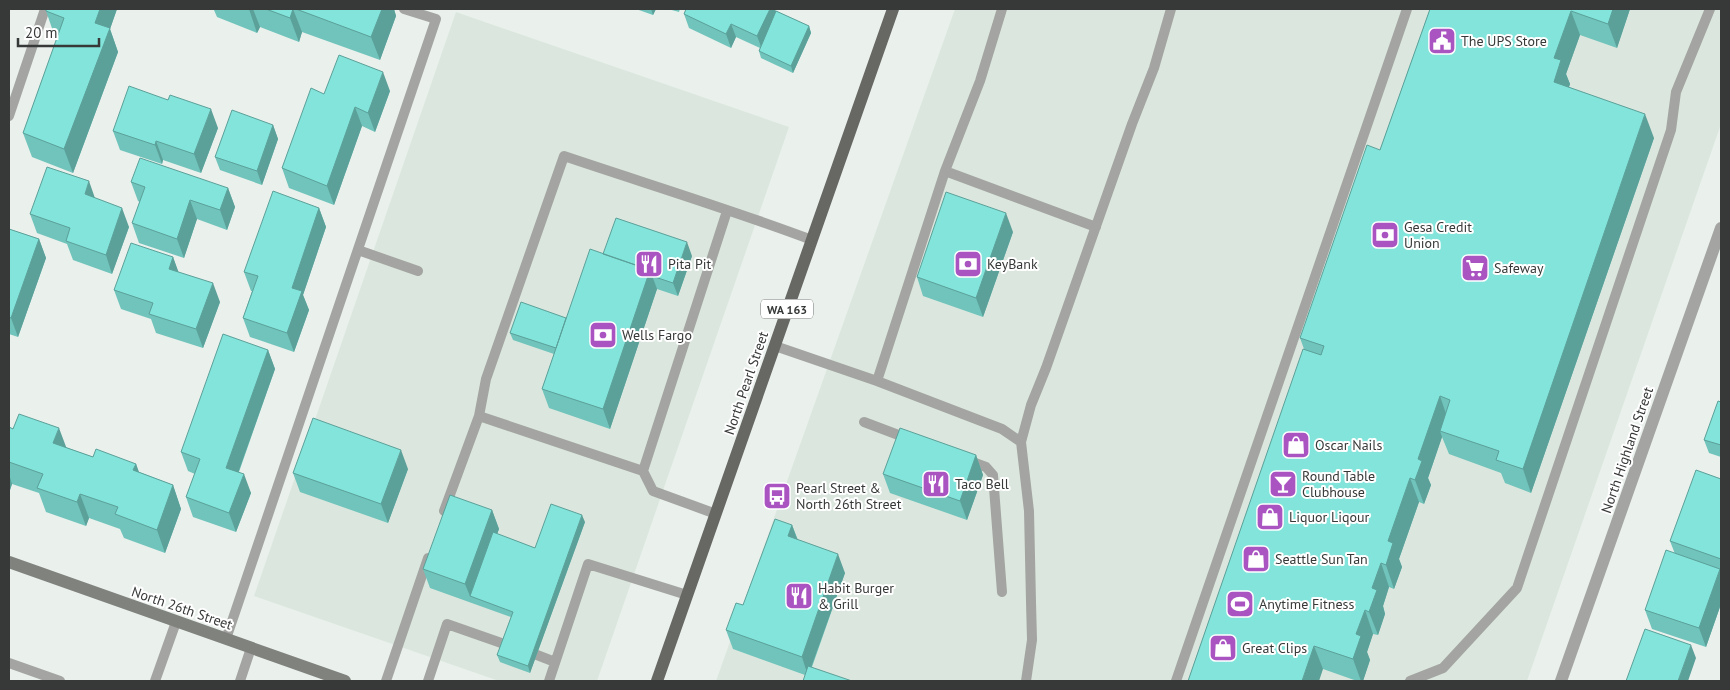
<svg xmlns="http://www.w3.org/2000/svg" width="1730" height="690" font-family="'PT Sans',sans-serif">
	<rect width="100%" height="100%" fill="#eaf0ec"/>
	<path fill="#dbe7de" d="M 955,9 L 1721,9 L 1721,124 L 1527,681 L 716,681 Z
		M 456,12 L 789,127 L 597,681 L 499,681 L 254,596 Z"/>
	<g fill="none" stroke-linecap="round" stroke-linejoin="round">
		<path stroke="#a4a5a2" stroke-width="10" d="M 9,116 L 45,9
			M 945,171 L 1096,227
			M 358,250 L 418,271
			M 775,346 L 877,381 L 945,171 L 980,81 L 1002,9
			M 877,381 L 1002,429 L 1021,442
			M 479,416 L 643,471 L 653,491 L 716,514
			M 864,422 L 909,439
			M 967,460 L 986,467 L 993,475 L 1002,592
			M 643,471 L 727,211
			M 444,511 L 479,416 L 486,379 L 564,156 C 647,184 730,209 812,240
			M 226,639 L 436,19 L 404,9
			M 537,655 L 555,662
			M 9,663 L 60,681
			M 155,681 L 176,622
			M 240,681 L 251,648
			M 386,681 L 428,558
			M 428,681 L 447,624 L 507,645
			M 549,681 L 588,564 L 687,595
			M 1026,681 L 1032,640 L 1031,602 L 1029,511 L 1021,442 L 1031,405 L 1046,368 L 1132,124 L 1154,68 L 1171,9
			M 1176,681 L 1407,9
			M 1410,681 L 1443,668 L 1517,588 L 1671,130 L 1676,92 L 1710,9"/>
		<path stroke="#a4a5a2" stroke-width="12" d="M 1561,681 L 1721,228"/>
		<path stroke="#80827e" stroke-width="12" d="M 9,562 L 345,681"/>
		<path stroke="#676864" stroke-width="12" d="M 657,681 L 893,9"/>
	</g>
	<path fill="#70c4bb" d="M 46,9 L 117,9 L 110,29 L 118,52 L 73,173 L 32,157 L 23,133 L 58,36 L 54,34 L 46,11 Z
		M 212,9 L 394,9 L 396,16 L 380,60 L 302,32 L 299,42 L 260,27 L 257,33 L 217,17 L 214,10 Z
		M 636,9 L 656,9 L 653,15 Z
		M 668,9 L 680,9 L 679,12 Z
		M 1430,9 L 1630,9 L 1617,48 L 1580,35 L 1566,74 L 1570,84 L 1569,87 L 1654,138 L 1531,493 L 1505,483 L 1501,473 L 1449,454 L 1442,437 L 1428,478 L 1431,485 L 1424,504 L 1419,502 L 1399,559 L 1402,567 L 1394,589 L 1389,587 L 1383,606 L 1385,614 L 1378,635 L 1373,634 L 1367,652 L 1370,660 L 1363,681 L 1357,681 L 1323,669 L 1188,681 L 1304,349 L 1300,338 L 1380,150 Z
		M 776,11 L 809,26 L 811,33 L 793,73 L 761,58 L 759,51 L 760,48 L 736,37 L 731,48 L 689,28 L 684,14 Z
		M 390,91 L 375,132 L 362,126 L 334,205 L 289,188 L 282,168 L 324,94 Z
		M 273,125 L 278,139 L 262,185 L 220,170 L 215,157 Z
		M 218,128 L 201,173 L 163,160 L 162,164 L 120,150 L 113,131 Z
		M 131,182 L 228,188 L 235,207 L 227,230 L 197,219 L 184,258 L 139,243 L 132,223 L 140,202 L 138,201 Z
		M 95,198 L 129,227 L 112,274 L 73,260 L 67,244 L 37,233 L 30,214 Z
		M 319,208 L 326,227 L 303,295 L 309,310 L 294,352 L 250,337 L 243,318 L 252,291 L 251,291 L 244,272 Z
		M 9,229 L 39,239 L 46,258 L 18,337 L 9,334 Z
		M 1013,232 L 983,317 L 923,296 L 917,277 Z
		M 692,256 L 678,296 L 657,289 L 610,429 L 549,408 L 542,389 L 554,354 L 513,340 L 510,333 L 566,318 Z
		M 173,257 L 178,272 L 220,302 L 203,348 L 156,333 L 151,319 L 121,309 L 114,290 Z
		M 268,350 L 275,369 L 239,472 L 251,493 L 236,532 L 193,517 L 186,497 L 195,474 L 188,471 L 181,452 Z
		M 1721,402 L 1721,457 L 1709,453 L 1704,440 Z
		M 9,427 L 93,457 L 136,464 L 139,472 L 173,485 L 181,509 L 165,553 L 124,538 L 120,529 L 89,518 L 86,526 L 46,512 L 39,493 L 12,484 L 9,493 Z
		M 976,455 L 983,475 L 967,520 L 890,493 L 883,474 Z
		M 408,469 L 388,523 L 300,492 L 293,473 Z
		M 1721,479 L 1721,604 L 1706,647 L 1652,629 L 1645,610 L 1675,554 L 1670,541 Z
		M 492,510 L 499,529 L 497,534 L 535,548 L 585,522 L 530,673 L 500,662 L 497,655 L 511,617 L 430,588 L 423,569 Z
		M 792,525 L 798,540 L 845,573 L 812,667 L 805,675 L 733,649 L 726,630 L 743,605 Z"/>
	<path fill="#5ba099" d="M 100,9 L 117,9 L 110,29 L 118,52 L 73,173 L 64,149 L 95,23 Z
		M 249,9 L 253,9 L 260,27 L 257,33 Z
		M 293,9 L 302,32 L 299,42 L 290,18 Z
		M 382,9 L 394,9 L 396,16 L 380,60 L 371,37 Z
		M 651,9 L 656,9 L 653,15 Z
		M 770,9 L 775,9 L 778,16 L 762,49 L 757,36 Z
		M 1613,9 L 1630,9 L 1617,48 L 1608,24 Z
		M 1571,11 L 1580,35 L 1566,74 L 1570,84 L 1562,106 L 1554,82 L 1554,58 Z
		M 731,24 L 736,37 L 731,48 L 726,34 Z
		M 809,26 L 811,33 L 793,73 L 791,66 Z
		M 383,72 L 390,91 L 375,132 L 368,113 Z
		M 355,107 L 362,126 L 334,205 L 327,186 Z
		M 211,109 L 218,128 L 201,173 L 194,154 Z
		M 1645,114 L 1654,138 L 1531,493 L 1523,469 Z
		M 273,125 L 278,139 L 262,185 L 257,171 Z
		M 156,141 L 163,160 L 162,164 L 155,145 Z
		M 89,181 L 96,201 L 85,194 Z
		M 228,188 L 235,207 L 227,230 L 220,210 Z
		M 190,200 L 197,219 L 184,258 L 177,239 Z
		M 122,208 L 129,227 L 112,274 L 106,255 Z
		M 319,208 L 326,227 L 303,295 L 309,310 L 294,352 L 287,333 L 292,288 Z
		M 1006,213 L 1013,232 L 983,317 L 976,298 Z
		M 39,239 L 46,258 L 18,337 L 11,318 Z
		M 687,242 L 692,256 L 678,296 L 673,283 Z
		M 173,257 L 180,276 L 169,269 Z
		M 650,270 L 657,289 L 610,429 L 603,409 Z
		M 213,283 L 220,302 L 203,348 L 196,329 Z
		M 268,350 L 275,369 L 233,487 L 226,468 Z
		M 1440,396 L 1448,420 L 1440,431 L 1442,437 L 1428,478 L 1431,485 L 1424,504 L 1415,480 L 1418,459 Z
		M 59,428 L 68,452 L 53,443 Z
		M 401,450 L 408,469 L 388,523 L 381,504 Z
		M 976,455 L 983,475 L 967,520 L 960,501 Z
		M 136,464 L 144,487 L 133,470 Z
		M 9,474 L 12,484 L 9,493 Z
		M 244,474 L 251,493 L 236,532 L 229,513 Z
		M 1410,478 L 1419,502 L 1399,559 L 1402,567 L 1394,589 L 1386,565 L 1388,541 Z
		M 173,485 L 181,509 L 165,553 L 157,530 Z
		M 80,494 L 89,518 L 86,526 L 77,502 Z
		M 492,510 L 499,529 L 474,597 L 470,596 L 465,584 Z
		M 582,515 L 585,522 L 530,673 L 528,666 Z
		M 792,525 L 799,544 L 788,536 Z
		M 838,554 L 845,573 L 808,676 L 802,657 Z
		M 1381,563 L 1389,587 L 1383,606 L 1385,614 L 1378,635 L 1369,612 L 1372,588 Z
		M 1720,569 L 1721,574 L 1721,604 L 1706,647 L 1699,628 Z
		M 1365,610 L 1373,634 L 1367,652 L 1370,660 L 1363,681 L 1361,681 L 1353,659 L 1356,634 Z
		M 1691,645 L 1696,658 L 1688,681 L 1678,681 Z
		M 1314,646 L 1323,669 L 1319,681 L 1302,681 Z"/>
	<path fill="#82e4da" stroke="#5ba099" d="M 46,9 L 100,9 L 95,23 L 110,28 L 64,149 L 23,133 L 64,18 L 46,11 Z
		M 266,9 L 293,9 L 290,18 Z
		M 296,9 L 382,9 L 371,37 Z
		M 686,9 L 770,9 L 757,36 L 731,24 L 726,34 L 684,14 Z
		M 1430,9 L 1613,9 L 1608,24 L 1571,11 L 1554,58 L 1561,60 L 1554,82 L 1645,114 L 1523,469 L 1496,460 L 1499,451 L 1440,431 L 1450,400 L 1440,396 L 1418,459 L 1422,461 L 1415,480 L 1410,478 L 1388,541 L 1393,543 L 1386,565 L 1381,563 L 1372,588 L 1377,590 L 1369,612 L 1365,610 L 1356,634 L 1361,636 L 1353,659 L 1314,646 L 1302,681 L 1188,681 L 1303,349 L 1321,355 L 1324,346 L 1300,338 L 1367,145 L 1380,150 Z
		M 776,11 L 809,26 L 791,66 L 759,51 Z
		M 339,55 L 383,72 L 368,113 L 355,107 L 327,186 L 282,168 L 311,88 L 324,94 Z
		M 129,86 L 168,100 L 170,95 L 211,109 L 194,154 L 156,141 L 155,145 L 113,131 Z
		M 232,110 L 273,125 L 257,171 L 215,157 Z
		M 140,158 L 228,188 L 220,210 L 190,200 L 177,239 L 132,223 L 145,187 L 131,182 Z
		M 47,167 L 89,181 L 85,194 L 122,208 L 106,255 L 66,241 L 70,228 L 30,214 Z
		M 273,191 L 319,208 L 292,288 L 302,291 L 287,333 L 243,318 L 258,276 L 244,272 Z
		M 946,192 L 1006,213 L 976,298 L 917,277 Z
		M 616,218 L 687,242 L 673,283 L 652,276 L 650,270 L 603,254 Z
		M 9,229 L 39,239 L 11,318 L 9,317 Z
		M 131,243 L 173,257 L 169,269 L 213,283 L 196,329 L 149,314 L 153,303 L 114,290 Z
		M 590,249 L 650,270 L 603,409 L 542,389 Z
		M 521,302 L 566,318 L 556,348 L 510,333 Z
		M 223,334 L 268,350 L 226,468 L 244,474 L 229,513 L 186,497 L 200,459 L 181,452 Z
		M 1718,401 L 1721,402 L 1721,445 L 1704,440 Z
		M 19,414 L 59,428 L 53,443 L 93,457 L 96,449 L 136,464 L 133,470 L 173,485 L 157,530 L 115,514 L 118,507 L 80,494 L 77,502 L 37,488 L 43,474 L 9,462 L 9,427 L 13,429 Z
		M 313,418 L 401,450 L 381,504 L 293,473 Z
		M 900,428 L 976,455 L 960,501 L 883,474 Z
		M 1696,470 L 1721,479 L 1721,559 L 1670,541 Z
		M 450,495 L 492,510 L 465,584 L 423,569 Z
		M 551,504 L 582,515 L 528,666 L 497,655 L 513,612 L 470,596 L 493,532 L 535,548 Z
		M 775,519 L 792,525 L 788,536 L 838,554 L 802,657 L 726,630 L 736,603 L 743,605 Z
		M 1666,550 L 1720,569 L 1699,628 L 1645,610 Z
		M 1645,629 L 1691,645 L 1678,681 L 1626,681 Z
		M 808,666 L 852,681 L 803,681 Z"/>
	<defs>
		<symbol id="civic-square" viewBox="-11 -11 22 22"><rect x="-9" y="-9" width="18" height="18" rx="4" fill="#aa54c2" stroke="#fff"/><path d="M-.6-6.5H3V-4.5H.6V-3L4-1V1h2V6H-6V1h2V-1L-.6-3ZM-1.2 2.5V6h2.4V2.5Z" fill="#fff"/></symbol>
		<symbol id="bank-square" viewBox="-11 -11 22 22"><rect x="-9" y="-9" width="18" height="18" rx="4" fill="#aa54c2" stroke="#fff"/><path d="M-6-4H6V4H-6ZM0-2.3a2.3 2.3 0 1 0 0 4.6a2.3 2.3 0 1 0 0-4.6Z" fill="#fff"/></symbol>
		<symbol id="restaurant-square" viewBox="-11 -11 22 22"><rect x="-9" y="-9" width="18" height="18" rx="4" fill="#aa54c2" stroke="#fff"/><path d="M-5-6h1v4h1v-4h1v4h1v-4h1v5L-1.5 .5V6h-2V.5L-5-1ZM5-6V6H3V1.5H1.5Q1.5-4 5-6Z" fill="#fff"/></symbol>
		<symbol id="supermarket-square" viewBox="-11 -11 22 22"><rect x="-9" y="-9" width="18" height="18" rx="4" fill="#aa54c2" stroke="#fff"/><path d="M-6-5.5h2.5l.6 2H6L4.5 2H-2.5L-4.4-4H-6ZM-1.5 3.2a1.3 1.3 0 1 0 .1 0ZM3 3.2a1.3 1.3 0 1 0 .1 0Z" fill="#fff"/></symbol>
		<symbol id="shop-square" viewBox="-11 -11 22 22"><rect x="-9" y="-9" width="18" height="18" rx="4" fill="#aa54c2" stroke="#fff"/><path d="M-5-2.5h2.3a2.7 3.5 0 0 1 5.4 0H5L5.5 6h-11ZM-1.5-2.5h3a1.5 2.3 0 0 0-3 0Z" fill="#fff"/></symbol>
		<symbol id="bar-square" viewBox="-11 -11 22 22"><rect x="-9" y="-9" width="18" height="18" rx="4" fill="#aa54c2" stroke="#fff"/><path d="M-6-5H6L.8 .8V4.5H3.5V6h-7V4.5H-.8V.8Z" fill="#fff"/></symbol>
		<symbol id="bus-square" viewBox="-11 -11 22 22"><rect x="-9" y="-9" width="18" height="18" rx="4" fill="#aa54c2" stroke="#fff"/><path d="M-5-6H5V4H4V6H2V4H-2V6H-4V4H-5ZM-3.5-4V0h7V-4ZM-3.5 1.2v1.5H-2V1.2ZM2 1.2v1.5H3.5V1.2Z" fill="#fff"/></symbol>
		<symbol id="stadium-square" viewBox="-11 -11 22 22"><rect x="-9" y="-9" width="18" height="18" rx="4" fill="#aa54c2" stroke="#fff"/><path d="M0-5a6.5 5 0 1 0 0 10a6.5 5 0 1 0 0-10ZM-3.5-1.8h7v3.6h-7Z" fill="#fff"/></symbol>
	</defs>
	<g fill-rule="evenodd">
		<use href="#civic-square" x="1426" y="25" width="32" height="32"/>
		<use href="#bank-square" x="1369" y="219" width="32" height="32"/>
		<use href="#restaurant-square" x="633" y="248" width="32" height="32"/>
		<use href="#bank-square" x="952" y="248" width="32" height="32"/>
		<use href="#supermarket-square" x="1459" y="252" width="32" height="32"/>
		<use href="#bank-square" x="587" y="319" width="32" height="32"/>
		<use href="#shop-square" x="1280" y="429" width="32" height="32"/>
		<use href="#restaurant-square" x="920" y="468" width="32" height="32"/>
		<use href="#bar-square" x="1267" y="468" width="32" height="32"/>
		<use href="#bus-square" x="761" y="480" width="32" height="32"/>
		<use href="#shop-square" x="1254" y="501" width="32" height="32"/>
		<use href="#shop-square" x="1240" y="543" width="32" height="32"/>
		<use href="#restaurant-square" x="783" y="580" width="32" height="32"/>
		<use href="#stadium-square" x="1224" y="588" width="32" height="32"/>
		<use href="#shop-square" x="1207" y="632" width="32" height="32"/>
	</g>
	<g text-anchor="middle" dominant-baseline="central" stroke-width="4" stroke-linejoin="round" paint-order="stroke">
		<rect fill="#fff" stroke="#737474" stroke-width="1" x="761" y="299.5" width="52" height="19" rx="4"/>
		<g font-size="12" font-weight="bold" fill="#373938">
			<text x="787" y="309">WA 163</text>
		</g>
		<g font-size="14" fill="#373938" stroke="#fff" text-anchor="start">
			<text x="1461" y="41">The UPS Store</text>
			<text x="1404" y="227">Gesa Credit<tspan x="1404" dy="16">Union</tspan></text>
			<text x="668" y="264">Pita Pit</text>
			<text x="987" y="264">KeyBank</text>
			<text x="1494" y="268">Safeway</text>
			<text x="622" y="335">Wells Fargo</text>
			<text x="1315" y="445">Oscar Nails</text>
			<text x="1302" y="476">Round Table<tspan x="1302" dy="16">Clubhouse</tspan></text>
			<text x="955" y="484">Taco Bell</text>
			<text x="796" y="488">Pearl Street &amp;<tspan x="796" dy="16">North 26th Street</tspan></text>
			<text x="1289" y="517">Liquor Liqour</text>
			<text x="1275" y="559">Seattle Sun Tan</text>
			<text x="818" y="588">Habit Burger<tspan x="818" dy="16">&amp; Grill</tspan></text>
			<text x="1259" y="604">Anytime Fitness</text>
			<text x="1242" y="648">Great Clips</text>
		</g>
		<g font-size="14" fill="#373938" stroke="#fff">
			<text transform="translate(746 383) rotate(-71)">North Pearl Street</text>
			<text transform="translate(1627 450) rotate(-71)">North Highland Street</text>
			<text transform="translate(182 608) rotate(19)">North 26th Street</text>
		</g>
	</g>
	<rect width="1730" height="690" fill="none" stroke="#373938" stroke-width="20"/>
	<path d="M18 38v8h81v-8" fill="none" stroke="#373938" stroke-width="2.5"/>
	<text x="25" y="38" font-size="15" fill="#373938" stroke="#ffffff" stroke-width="4" paint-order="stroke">20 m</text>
</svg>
